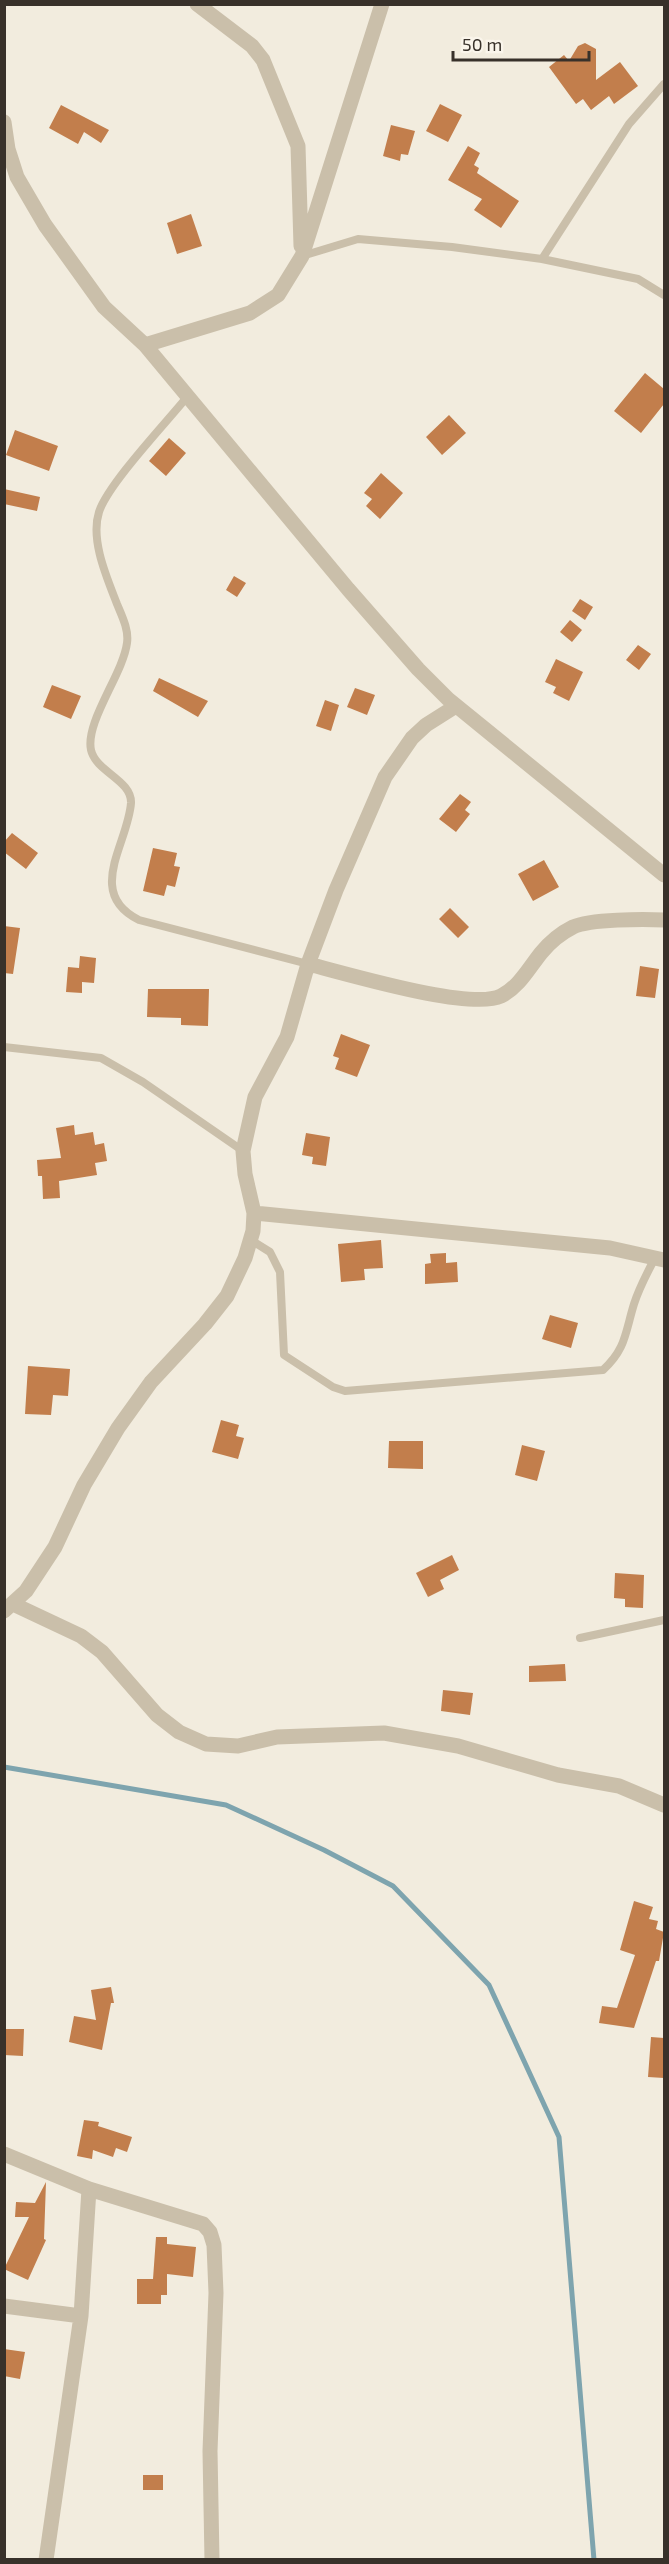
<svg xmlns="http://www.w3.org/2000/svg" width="669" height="2564" font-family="'Exo 2',sans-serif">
	<rect width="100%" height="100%" fill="#f2ecde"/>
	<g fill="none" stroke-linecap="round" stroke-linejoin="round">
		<path stroke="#7ea4ae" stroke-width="5" d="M 4,1767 L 226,1805 L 324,1850 L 393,1886 L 489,1985 L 559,2137 L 594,2560"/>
	</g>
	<path fill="#c27e4c" d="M 585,43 L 596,49 L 596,80 L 620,62 L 638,86 L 614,104 L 609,96 L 591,110 L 583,99 L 576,104 L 549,67 L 564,55 L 569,61 L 578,46 Z
		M 440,104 L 462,115 L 448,142 L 426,131 Z
		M 61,105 L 109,130 L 101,143 L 84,132 L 78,144 L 49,128 Z
		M 391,125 L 415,131 L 408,155 L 401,154 L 400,161 L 383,156 Z
		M 468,146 L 480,153 L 474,165 L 479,168 L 477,173 L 519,201 L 501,228 L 474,210 L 482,199 L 448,180 Z
		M 191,214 L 202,246 L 177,254 L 167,223 Z
		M 645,373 L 664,389 L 664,404 L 641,433 L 614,411 Z
		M 449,415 L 466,433 L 442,455 L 426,437 Z
		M 15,430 L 58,446 L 49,471 L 6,455 Z
		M 169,438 L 186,453 L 166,476 L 149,461 Z
		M 381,473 L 403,493 L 380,519 L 366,506 L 372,499 L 364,493 Z
		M 4,489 L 40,497 L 37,511 L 4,504 Z
		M 234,576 L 246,583 L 237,597 L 226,590 Z
		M 580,599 L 593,607 L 585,620 L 572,611 Z
		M 570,620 L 582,630 L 572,642 L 560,632 Z
		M 638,645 L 651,654 L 639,670 L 626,660 Z
		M 556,659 L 583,672 L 569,701 L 553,693 L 556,687 L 545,682 Z
		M 159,678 L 208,701 L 198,717 L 153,691 Z
		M 52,685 L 81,696 L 71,719 L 43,707 Z
		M 355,688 L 375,695 L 367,715 L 347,707 Z
		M 325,700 L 339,705 L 331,731 L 316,726 Z
		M 460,794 L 471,802 L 465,810 L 470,814 L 456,832 L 439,819 Z
		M 12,833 L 38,853 L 26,869 L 4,852 L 4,842 Z
		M 153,848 L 177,853 L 174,866 L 180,867 L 175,887 L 167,885 L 164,896 L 143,891 Z
		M 544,860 L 559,887 L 533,901 L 518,874 Z
		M 450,908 L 469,927 L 458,938 L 439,919 Z
		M 4,926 L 20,928 L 13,974 L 4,973 Z
		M 80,956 L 96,958 L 94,983 L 82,982 L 82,993 L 66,992 L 68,967 L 79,968 Z
		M 640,966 L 659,969 L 655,998 L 636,996 Z
		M 148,989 L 209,989 L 208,1026 L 181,1025 L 181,1018 L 147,1017 Z
		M 341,1034 L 370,1045 L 357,1077 L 335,1069 L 339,1058 L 333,1056 Z
		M 74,1125 L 75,1135 L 93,1132 L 95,1145 L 104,1143 L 107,1161 L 95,1163 L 97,1175 L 59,1181 L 60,1198 L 43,1199 L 42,1176 L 38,1176 L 37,1160 L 61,1158 L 56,1128 Z
		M 306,1133 L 330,1137 L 326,1166 L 312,1164 L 313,1157 L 302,1155 Z
		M 381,1240 L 383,1268 L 364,1269 L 365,1280 L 341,1282 L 338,1244 Z
		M 446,1253 L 446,1263 L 457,1262 L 458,1282 L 425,1284 L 425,1264 L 431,1263 L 430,1254 Z
		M 550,1315 L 578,1323 L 571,1348 L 542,1339 Z
		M 28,1366 L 70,1369 L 68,1396 L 53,1395 L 51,1415 L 25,1414 Z
		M 221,1420 L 239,1425 L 236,1436 L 244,1438 L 238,1459 L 212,1452 Z
		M 389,1441 L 423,1441 L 423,1469 L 388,1468 Z
		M 522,1445 L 545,1451 L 537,1481 L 515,1475 Z
		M 452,1555 L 459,1570 L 440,1580 L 444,1589 L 428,1597 L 416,1573 Z
		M 615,1573 L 644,1575 L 643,1608 L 625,1607 L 625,1599 L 614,1598 Z
		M 565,1664 L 566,1681 L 529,1682 L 529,1666 Z
		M 443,1690 L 473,1693 L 470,1715 L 441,1711 Z
		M 634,1901 L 653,1907 L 649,1919 L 658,1921 L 656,1929 L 664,1932 L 659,1961 L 656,1961 L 634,2028 L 599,2023 L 602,2006 L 617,2008 L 635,1955 L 620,1950 Z
		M 111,1987 L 114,2003 L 111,2003 L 102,2050 L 69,2042 L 74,2016 L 96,2020 L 91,1990 Z
		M 4,2029 L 24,2029 L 23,2056 L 4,2055 Z
		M 651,2037 L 664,2038 L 664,2078 L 648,2077 Z
		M 84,2120 L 99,2122 L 98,2126 L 132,2137 L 127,2152 L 116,2148 L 113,2157 L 93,2150 L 92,2159 L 77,2156 Z
		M 46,2182 L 44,2239 L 46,2240 L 28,2280 L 4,2269 L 29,2217 L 15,2217 L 16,2202 L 35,2203 Z
		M 156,2237 L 167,2237 L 167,2244 L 196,2247 L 193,2277 L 167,2274 L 167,2295 L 161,2295 L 161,2304 L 137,2304 L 137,2279 L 153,2279 Z
		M 4,2349 L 25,2352 L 20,2379 L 4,2376 Z
		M 143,2475 L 163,2475 L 163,2490 L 143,2490 Z"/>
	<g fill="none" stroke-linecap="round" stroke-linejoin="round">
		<path stroke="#cabfaa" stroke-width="8" d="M 302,256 L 358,239 L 452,247 L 542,259 L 638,279 L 664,295
			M 542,259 L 629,124 L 664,84
			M 187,397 C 166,423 108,484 99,512 C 90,540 107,578 117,604 C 122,616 129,630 127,643 C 123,674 85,722 91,750 C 96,772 132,780 131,803 C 128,844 85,893 139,920 L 308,964
			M 4,1047 L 101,1058 L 143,1082 L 243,1151
			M 251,1240 L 270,1252 L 280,1272 L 284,1355 L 333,1387 L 345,1391 L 603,1370 C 626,1349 625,1333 634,1304 C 639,1288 647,1273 655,1258
			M 580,1638 L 664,1620"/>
		<path stroke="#cabfaa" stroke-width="15" d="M 197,4 L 252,46 L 263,60 L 298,146 L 301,246
			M 4,122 L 8,149 L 17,177 L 45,225 L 104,307 L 145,345 L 348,589 L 418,669 L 448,699 L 664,875
			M 145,345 L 250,313 L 278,295 L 302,256 L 382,4
			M 308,964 C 345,973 470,1011 501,996 C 519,987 529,968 541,953 C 550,942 561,933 573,927 C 590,919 644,919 664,920
			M 254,1213 L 610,1248 L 664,1260
			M 13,1604 L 81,1636 L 102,1652 L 157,1715 L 179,1732 L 206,1744 L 238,1746 L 277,1737 L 384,1733 L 458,1746 L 558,1775 L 619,1786 L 664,1805
			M 4,1611 L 26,1591 L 55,1547 L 84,1485 L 118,1428 L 151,1382 L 205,1324 L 227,1296 L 245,1258 L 253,1231 L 254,1213 L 245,1174 L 243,1151 L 255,1097 L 287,1037 L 308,964 L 336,890 L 385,777 L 412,738 L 426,725 L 456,706
			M 4,2154 L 89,2189 L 203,2224 L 210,2232 L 214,2245 L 216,2293 L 210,2451 L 212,2560
			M 4,2306 L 81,2316
			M 46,2560 L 81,2316 L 89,2189"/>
	</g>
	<rect width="669" height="2564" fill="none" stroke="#38312a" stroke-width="12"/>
	<path d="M453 51v9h136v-9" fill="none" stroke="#38312a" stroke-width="3"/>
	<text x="462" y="51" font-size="18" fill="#38312a" stroke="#faf5eb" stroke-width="4.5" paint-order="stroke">50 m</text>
</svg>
